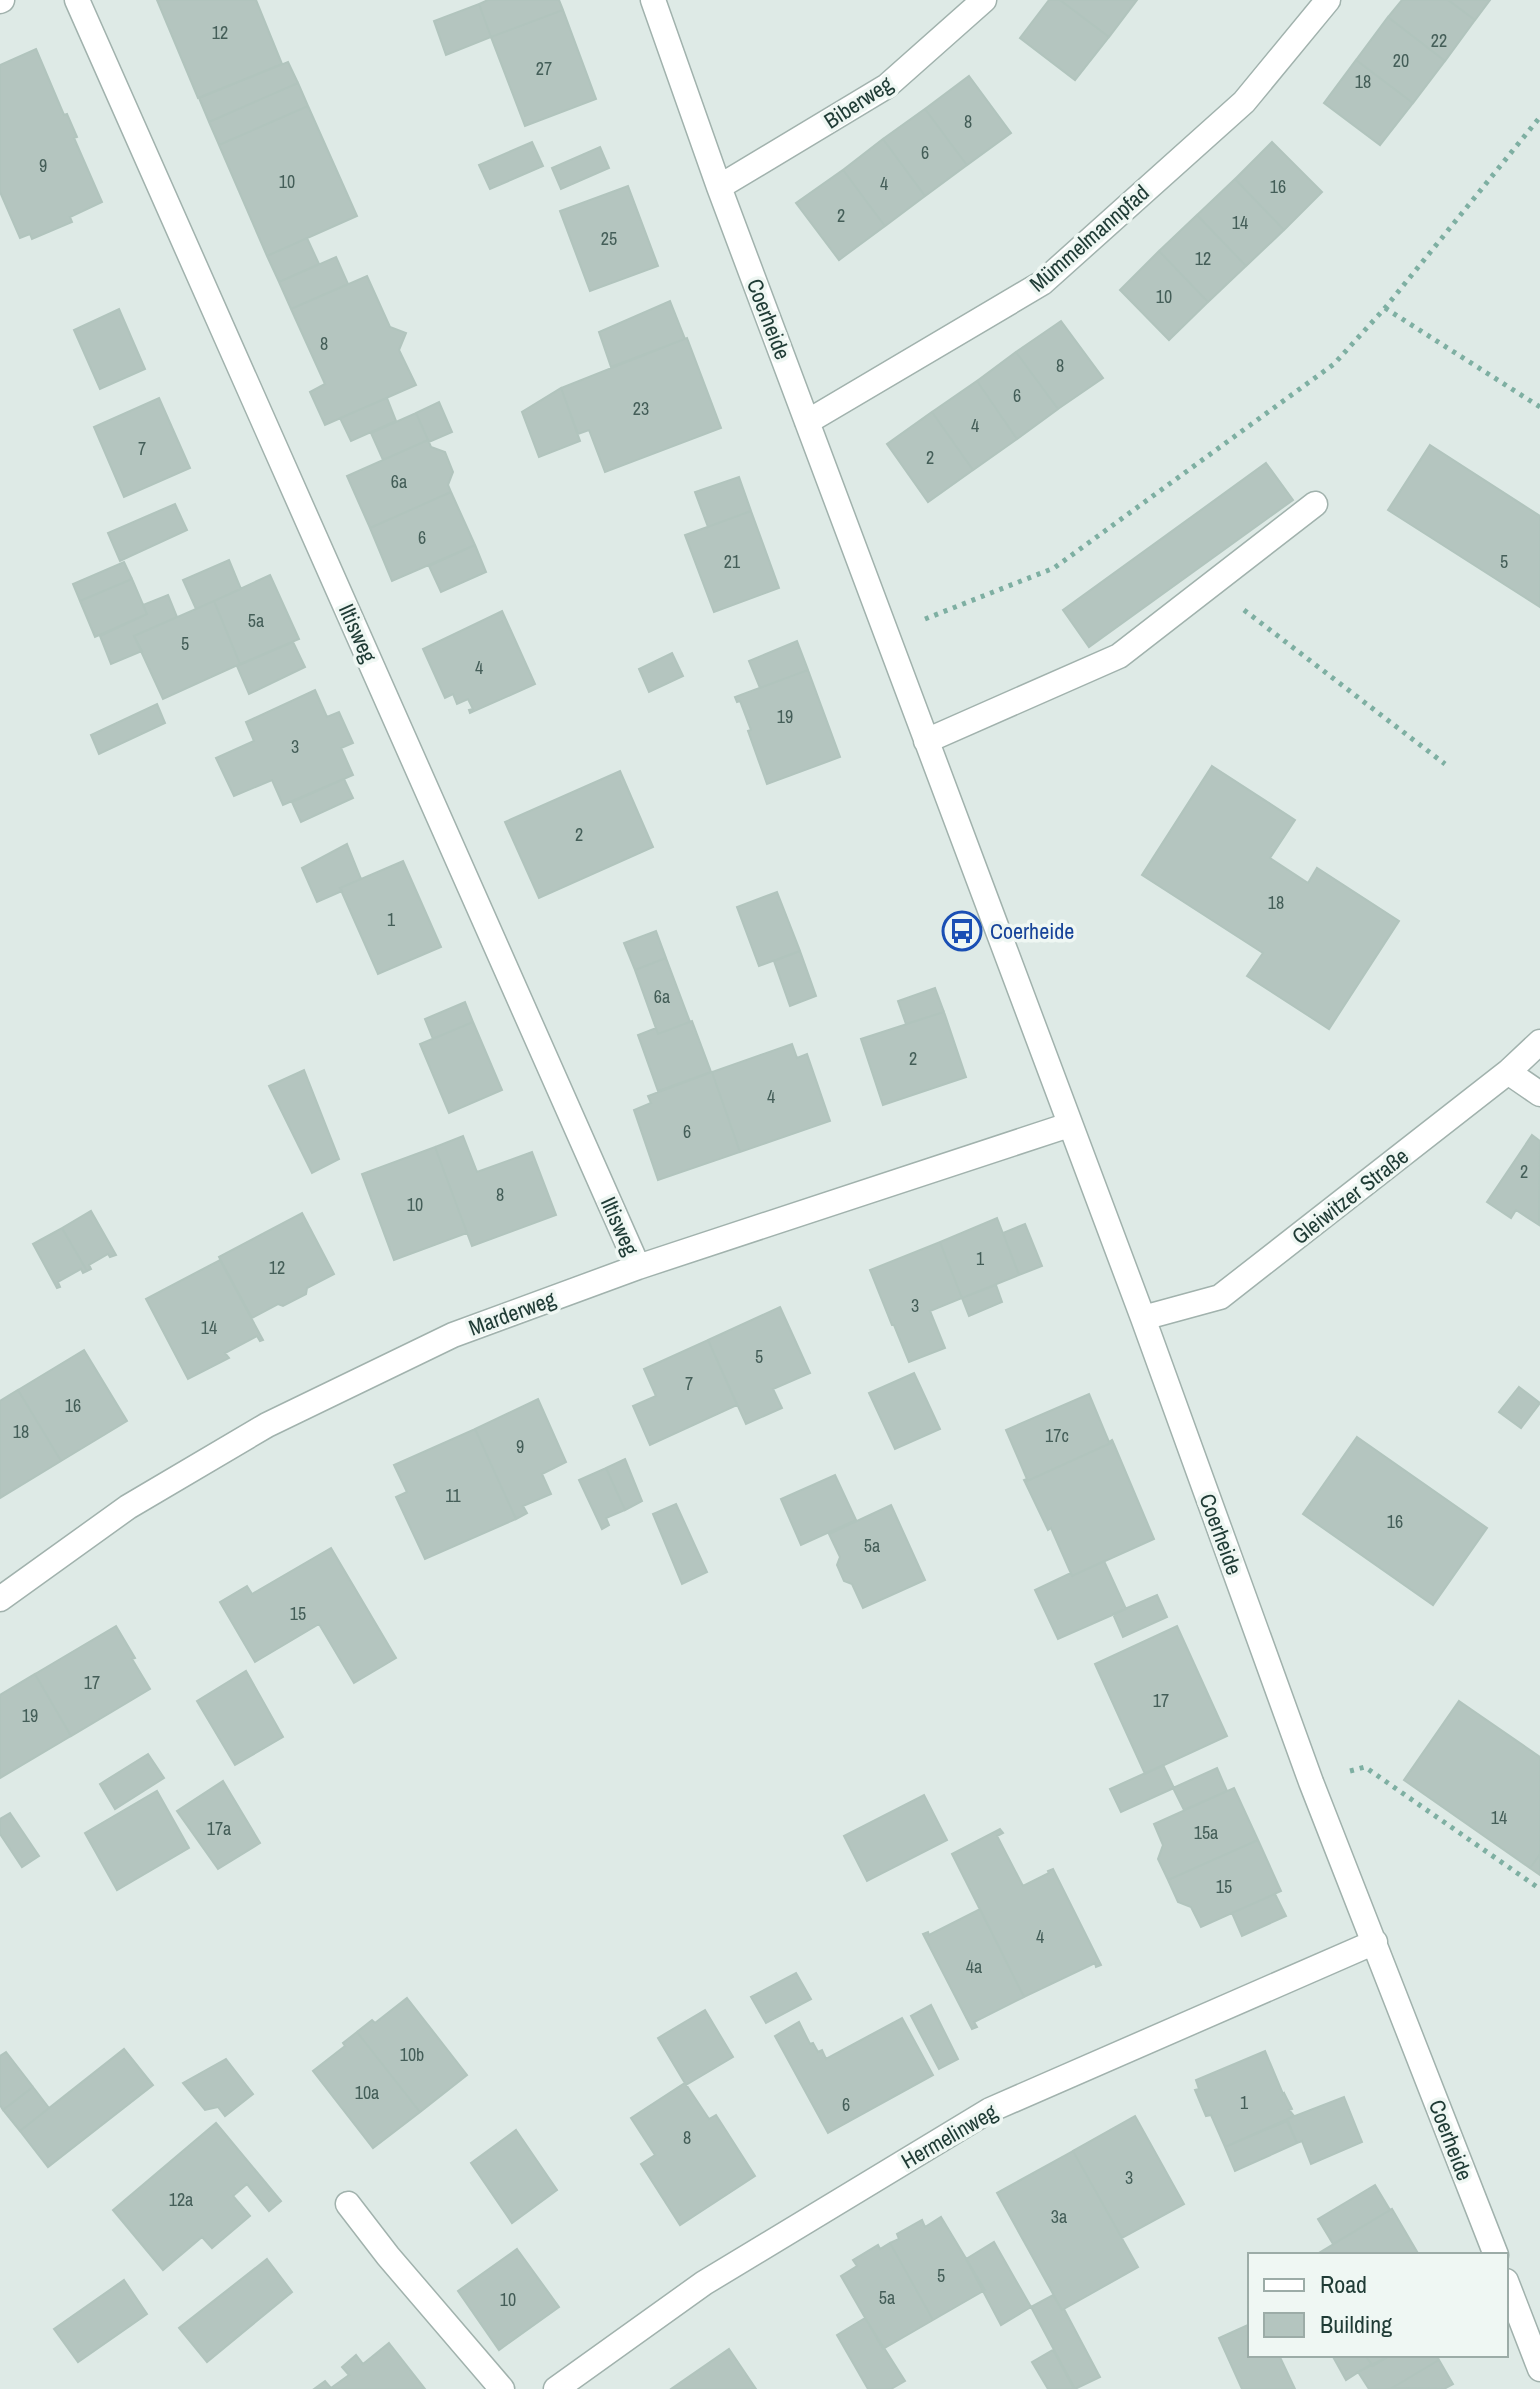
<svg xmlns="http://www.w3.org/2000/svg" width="1540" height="2389" font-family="'Archivo Narrow',sans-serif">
	<rect width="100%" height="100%" fill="#deeae6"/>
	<path fill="#b4c5bf" stroke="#b1c4bd" stroke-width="2" d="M 157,0 L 256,0 L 282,64 L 198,98 Z
		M 488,0 L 559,0 L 563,10 L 491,37 L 479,4 Z
		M 1049,0 L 1060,0 L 1109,37 L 1075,80 L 1020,38 Z
		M 1060,0 L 1137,0 L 1109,37 Z
		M 1402,0 L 1448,0 L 1475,20 L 1445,61 L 1388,17 Z
		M 1448,0 L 1490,0 L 1475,20 Z
		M 479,4 L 491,37 L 446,55 L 434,21 Z
		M 563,10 L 596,99 L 525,126 L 491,37 Z
		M 1388,17 L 1445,61 L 1413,103 L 1356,60 Z
		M 36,49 L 64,115 L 67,114 L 77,137 L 74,138 L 102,202 L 70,217 L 72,222 L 32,239 L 30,234 L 20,238 L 0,192 L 0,65 Z
		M 1356,60 L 1413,103 L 1380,145 L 1324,103 Z
		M 288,62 L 298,83 L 209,122 L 199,98 Z
		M 969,76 L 1011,133 L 967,165 L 925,109 Z
		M 298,83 L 308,106 L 219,145 L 209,122 Z
		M 308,106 L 357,216 L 267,256 L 219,145 Z
		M 925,109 L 967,165 L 925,196 L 883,139 Z
		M 883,139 L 925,196 L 885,226 L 843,170 Z
		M 532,142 L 543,166 L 490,189 L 479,165 Z
		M 1272,142 L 1322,192 L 1284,230 L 1235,179 Z
		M 600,147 L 609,168 L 561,189 L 552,168 Z
		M 843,170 L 885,226 L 839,260 L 796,203 Z
		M 1235,179 L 1284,230 L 1246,266 L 1197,215 Z
		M 628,186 L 658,266 L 590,291 L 560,211 Z
		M 1197,215 L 1246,266 L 1208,302 L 1159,251 Z
		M 307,238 L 319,264 L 279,282 L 267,256 Z
		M 1159,251 L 1208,302 L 1169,340 L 1120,290 Z
		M 336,257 L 348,284 L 291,309 L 279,282 Z
		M 367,276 L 390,327 L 406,333 L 399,350 L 416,385 L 325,425 L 310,392 L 325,384 L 291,309 Z
		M 670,301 L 685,339 L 611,367 L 599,332 Z
		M 119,309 L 145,369 L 100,389 L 74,330 Z
		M 1061,321 L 1103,378 L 1058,409 L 1016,352 Z
		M 687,338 L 721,428 L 605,472 L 589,430 L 578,434 L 561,388 Z
		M 1016,352 L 1058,409 L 1017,439 L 977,381 Z
		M 977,381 L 1017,439 L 973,470 L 932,412 Z
		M 561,388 L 580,441 L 539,457 L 522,412 Z
		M 159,398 L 190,468 L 124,497 L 94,427 Z
		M 387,398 L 396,421 L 351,441 L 340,418 Z
		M 439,402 L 452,432 L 429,442 L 416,413 Z
		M 932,412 L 973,470 L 928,502 L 887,444 Z
		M 416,413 L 428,440 L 383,460 L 371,433 Z
		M 428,440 L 431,447 L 445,452 L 453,472 L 448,485 L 451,492 L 370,528 L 347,476 Z
		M 1430,445 L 1540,516 L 1540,607 L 1388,510 Z
		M 1266,463 L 1293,500 L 1089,647 L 1063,610 Z
		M 739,477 L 751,511 L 708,527 L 695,492 Z
		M 451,492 L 475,545 L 392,581 L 370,528 Z
		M 175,504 L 187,530 L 120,561 L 108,533 Z
		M 751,511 L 779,588 L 714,612 L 685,535 Z
		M 475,545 L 486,572 L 441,592 L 429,566 Z
		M 229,560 L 241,589 L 196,609 L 183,580 Z
		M 124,562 L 132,579 L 80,601 L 73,584 Z
		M 270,575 L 299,639 L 240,664 L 214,601 Z
		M 132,579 L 147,614 L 95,637 L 80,601 Z
		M 168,595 L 177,617 L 134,636 L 142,651 L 111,664 L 100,636 L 147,614 L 143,605 Z
		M 214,601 L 240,664 L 163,699 L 134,636 Z
		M 502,611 L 535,684 L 470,713 L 469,710 L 473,709 L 468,699 L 457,704 L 453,694 L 445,698 L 423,649 Z
		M 797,641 L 808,670 L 760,688 L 749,661 Z
		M 293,642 L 305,667 L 249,694 L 237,666 Z
		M 672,653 L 683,676 L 649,692 L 639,669 Z
		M 808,670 L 840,757 L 767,784 L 748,731 L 751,730 L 740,701 L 737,702 L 735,697 Z
		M 315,690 L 327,717 L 339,712 L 353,743 L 341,748 L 353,775 L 283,805 L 272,780 L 234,796 L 216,758 L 254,741 L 246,722 Z
		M 157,704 L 165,723 L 99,754 L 91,735 Z
		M 1212,766 L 1295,820 L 1270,858 L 1308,883 L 1317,868 L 1399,921 L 1329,1029 L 1247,976 L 1263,953 L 1142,875 Z
		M 620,771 L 653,847 L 539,898 L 505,822 Z
		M 344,779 L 353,798 L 301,822 L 292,802 Z
		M 347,844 L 361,879 L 340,888 L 342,891 L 317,902 L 302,868 Z
		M 403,861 L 441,947 L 378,974 L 340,888 Z
		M 777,892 L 800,951 L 759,966 L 737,907 Z
		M 656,931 L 666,958 L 635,970 L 624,943 Z
		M 800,951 L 816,996 L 790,1006 L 774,961 Z
		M 666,958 L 690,1022 L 658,1034 L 635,970 Z
		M 935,988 L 944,1012 L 906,1024 L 898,1001 Z
		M 465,1002 L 473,1022 L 433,1039 L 425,1019 Z
		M 944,1012 L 966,1077 L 883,1105 L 861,1039 Z
		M 692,1021 L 711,1072 L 658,1091 L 638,1035 L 656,1028 L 658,1034 Z
		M 473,1022 L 502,1090 L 449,1113 L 420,1044 Z
		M 792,1044 L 797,1058 L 807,1054 L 830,1121 L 740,1152 L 712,1072 Z
		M 304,1070 L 339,1159 L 312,1173 L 269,1086 Z
		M 712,1072 L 740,1152 L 658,1180 L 634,1110 L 651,1103 L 648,1096 Z
		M 1532,1135 L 1540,1141 L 1539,1225 L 1516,1210 L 1511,1218 L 1487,1202 Z
		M 463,1136 L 477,1172 L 532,1152 L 556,1215 L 472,1246 L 435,1147 Z
		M 435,1147 L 467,1233 L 394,1260 L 362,1174 Z
		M 91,1211 L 116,1255 L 110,1257 L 108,1254 L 89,1265 L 91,1269 L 87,1271 L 62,1228 Z
		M 302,1213 L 334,1274 L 307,1288 L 306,1294 L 283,1306 L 278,1304 L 252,1318 L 219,1257 Z
		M 997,1218 L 1019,1275 L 962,1298 L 940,1242 Z
		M 1025,1224 L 1042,1266 L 1019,1275 L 1003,1233 Z
		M 62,1228 L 87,1271 L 83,1273 L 81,1269 L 58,1282 L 60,1287 L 57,1288 L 33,1244 Z
		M 940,1242 L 962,1298 L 930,1311 L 945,1348 L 909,1362 L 894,1325 L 892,1325 L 870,1270 Z
		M 220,1260 L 263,1340 L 260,1341 L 257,1336 L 225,1353 L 229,1358 L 188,1379 L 146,1299 Z
		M 996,1285 L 1002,1302 L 969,1316 L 962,1298 Z
		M 780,1307 L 810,1373 L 773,1389 L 782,1408 L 746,1424 L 708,1340 Z
		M 708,1340 L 737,1405 L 650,1445 L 633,1406 L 656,1396 L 644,1369 Z
		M 84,1350 L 127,1421 L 61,1461 L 18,1390 Z
		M 914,1373 L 940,1429 L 895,1449 L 869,1393 Z
		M 1519,1387 L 1540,1403 L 1521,1428 L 1499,1412 Z
		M 18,1390 L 61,1461 L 0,1498 L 0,1401 Z
		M 1089,1394 L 1109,1442 L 1112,1440 L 1113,1442 L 1025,1482 L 1024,1480 L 1027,1479 L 1006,1430 Z
		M 538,1399 L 566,1462 L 542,1474 L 551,1494 L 523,1506 L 527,1513 L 516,1519 L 475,1429 Z
		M 475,1429 L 516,1519 L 425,1559 L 396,1497 L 407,1492 L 394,1465 Z
		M 1357,1437 L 1487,1528 L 1433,1605 L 1303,1514 Z
		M 1113,1442 L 1154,1539 L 1072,1576 L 1051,1528 L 1048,1530 L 1025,1482 Z
		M 625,1459 L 642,1501 L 625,1510 L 606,1468 Z
		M 606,1468 L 625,1510 L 606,1518 L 609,1525 L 602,1529 L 579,1480 Z
		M 835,1475 L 856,1520 L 801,1545 L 781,1499 Z
		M 676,1504 L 707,1572 L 682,1584 L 653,1514 Z
		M 891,1505 L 925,1580 L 863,1608 L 852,1584 L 844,1581 L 837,1565 L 840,1557 L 829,1534 Z
		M 331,1548 L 396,1658 L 354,1683 L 319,1624 L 255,1662 L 220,1602 L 247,1586 L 252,1594 Z
		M 1104,1561 L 1126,1609 L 1058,1639 L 1035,1590 L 1071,1573 L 1072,1576 Z
		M 1157,1595 L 1167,1617 L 1123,1637 L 1113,1614 Z
		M 116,1626 L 135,1658 L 132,1659 L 150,1689 L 71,1736 L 35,1674 Z
		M 1177,1626 L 1227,1736 L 1145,1774 L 1095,1664 Z
		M 246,1671 L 283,1737 L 235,1765 L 197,1701 Z
		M 35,1674 L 71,1736 L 0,1778 L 0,1695 Z
		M 1459,1701 L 1540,1757 L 1540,1854 L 1530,1868 L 1404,1780 Z
		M 148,1754 L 164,1778 L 115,1809 L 100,1784 Z
		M 1163,1765 L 1174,1788 L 1121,1812 L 1110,1789 Z
		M 1217,1768 L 1227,1791 L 1184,1810 L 1173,1788 Z
		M 223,1781 L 260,1843 L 218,1869 L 177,1811 Z
		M 1234,1788 L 1258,1840 L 1168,1880 L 1158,1859 L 1163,1845 L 1154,1824 Z
		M 157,1791 L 189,1848 L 117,1890 L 85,1833 Z
		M 924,1795 L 947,1840 L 867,1881 L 844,1836 Z
		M 10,1813 L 39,1856 L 22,1867 L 0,1834 L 0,1819 Z
		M 1000,1829 L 1003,1833 L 997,1836 L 1023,1886 L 1049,1873 L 1048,1871 L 1053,1869 L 1101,1965 L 1096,1967 L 1095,1963 L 1024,1997 L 952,1854 Z
		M 1258,1840 L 1281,1891 L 1201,1927 L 1191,1907 L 1178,1902 L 1168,1880 Z
		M 1540,1854 L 1540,1875 L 1530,1868 Z
		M 1275,1894 L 1286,1916 L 1242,1936 L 1232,1913 Z
		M 980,1909 L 1024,1997 L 974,2022 L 977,2027 L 972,2029 L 923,1934 L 928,1932 L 929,1935 Z
		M 796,1973 L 811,1999 L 766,2023 L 751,1997 Z
		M 407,1998 L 467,2075 L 420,2112 L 357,2032 L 372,2020 L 375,2023 Z
		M 931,2005 L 958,2059 L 939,2069 L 911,2016 Z
		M 705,2010 L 733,2057 L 686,2085 L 658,2038 Z
		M 902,2018 L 933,2075 L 828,2133 L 775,2036 L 799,2022 L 810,2044 L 813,2043 L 818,2052 L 822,2050 L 826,2059 Z
		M 357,2032 L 420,2112 L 373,2148 L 313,2071 L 345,2046 L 343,2043 Z
		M 124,2049 L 153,2085 L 48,2167 L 20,2131 Z
		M 1265,2051 L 1283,2094 L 1284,2093 L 1292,2109 L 1289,2110 L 1294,2116 L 1225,2147 L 1211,2115 L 1206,2116 L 1195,2090 L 1199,2089 L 1196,2080 Z
		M 6,2052 L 33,2087 L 3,2110 L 0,2105 L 0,2056 Z
		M 226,2059 L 253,2094 L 225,2116 L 218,2107 L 205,2110 L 183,2083 Z
		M 685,2083 L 709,2119 L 716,2115 L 755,2176 L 680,2225 L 641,2164 L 655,2155 L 631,2118 Z
		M 33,2087 L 49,2108 L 20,2131 L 3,2110 Z
		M 1344,2097 L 1362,2142 L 1311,2164 L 1302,2141 L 1297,2143 L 1287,2119 Z
		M 1135,2116 L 1184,2204 L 1122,2238 L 1073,2151 Z
		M 1287,2121 L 1297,2143 L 1235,2171 L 1225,2147 Z
		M 216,2123 L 281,2201 L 269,2211 L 247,2184 L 233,2196 L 250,2216 L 212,2248 L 202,2237 L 163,2270 L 113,2210 Z
		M 516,2130 L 557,2190 L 512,2223 L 471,2163 Z
		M 1073,2151 L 1138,2267 L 1062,2310 L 997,2193 Z
		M 1375,2185 L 1390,2210 L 1333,2244 L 1318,2219 Z
		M 1392,2209 L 1419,2255 L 1320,2255 L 1319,2253 Z
		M 941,2217 L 985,2290 L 933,2320 L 890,2243 L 899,2239 L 897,2234 L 922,2220 L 925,2227 Z
		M 994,2242 L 1031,2307 L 1001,2325 L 966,2259 Z
		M 890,2243 L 933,2320 L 883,2349 L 841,2276 L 857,2266 L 853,2260 L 878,2245 L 880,2249 Z
		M 517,2249 L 559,2307 L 499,2350 L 458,2291 Z
		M 267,2259 L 292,2292 L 207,2362 L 179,2328 Z
		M 124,2280 L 147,2314 L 78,2362 L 54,2329 Z
		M 1053,2295 L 1062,2310 L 1064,2309 L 1100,2377 L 1075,2389 L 1031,2307 Z
		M 865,2318 L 905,2381 L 891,2389 L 868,2389 L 837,2335 Z
		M 1250,2324 L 1250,2355 L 1279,2355 L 1295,2389 L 1242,2389 L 1219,2338 Z
		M 389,2343 L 425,2389 L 314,2389 L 325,2381 L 331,2388 L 349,2375 L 342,2367 L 356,2355 L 363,2364 Z
		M 729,2349 L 756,2389 L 671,2389 Z
		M 1053,2350 L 1074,2389 L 1048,2389 L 1032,2362 Z
		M 1332,2355 L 1365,2355 L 1371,2364 L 1346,2380 Z
		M 1365,2355 L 1391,2355 L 1373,2366 Z
		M 1391,2355 L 1436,2355 L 1439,2360 L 1390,2389 L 1369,2389 L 1358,2372 Z
		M 1439,2360 L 1453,2384 L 1444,2389 L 1392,2388 Z"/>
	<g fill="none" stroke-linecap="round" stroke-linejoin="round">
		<defs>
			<path id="minor" d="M 77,0 L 638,1267
				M 653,0 L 719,187 L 1143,1318 L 1311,1782 L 1496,2255
				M 0,1 L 2,0
				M 719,187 L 887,86 L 984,0
				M 807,422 L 1042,283 L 1244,102 L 1328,0
				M 926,741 L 1119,656 L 1315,504
				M 1508,1072 L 1540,1094
				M 1143,1318 L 1220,1297 L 1508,1072 L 1540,1042
				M 0,1599 L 128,1507 L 267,1425 L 453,1335 L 638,1267 L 1069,1125
				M 348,2204 L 388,2256 L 502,2389
				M 1506,2281 L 1540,2369
				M 556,2389 L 704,2283 L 990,2110 L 1375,1942"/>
		</defs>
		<use href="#minor" stroke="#a1b2ad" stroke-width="27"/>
		<path stroke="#7eafa2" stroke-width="5" stroke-dasharray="4 6" stroke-linecap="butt" d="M 1385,308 L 1540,407
			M 1244,610 L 1445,764
			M 925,619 L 1054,568 L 1334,364 L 1385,308 L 1540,117
			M 1350,1771 L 1365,1767 L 1540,1889"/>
		<use href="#minor" stroke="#fff" stroke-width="24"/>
	</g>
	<defs>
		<symbol id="bus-ring" viewBox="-11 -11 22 22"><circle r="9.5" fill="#eff7f3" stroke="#1a4fb4" stroke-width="1.5"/><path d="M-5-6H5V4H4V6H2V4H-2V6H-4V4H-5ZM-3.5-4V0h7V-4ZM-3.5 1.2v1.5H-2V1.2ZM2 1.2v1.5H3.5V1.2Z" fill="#1a4fb4"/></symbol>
	</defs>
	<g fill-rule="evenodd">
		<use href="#bus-ring" x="940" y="909" width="44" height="44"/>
	</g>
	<g text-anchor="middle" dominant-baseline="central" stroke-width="7" stroke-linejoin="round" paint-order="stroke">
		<g font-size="18" fill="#445e58">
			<text x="220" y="32">12</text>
			<text x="1439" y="40">22</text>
			<text x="1401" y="60">20</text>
			<text x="544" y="68">27</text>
			<text x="1363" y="81">18</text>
			<text x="968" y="121">8</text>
			<text x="925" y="152">6</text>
			<text x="43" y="165">9</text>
			<text x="287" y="181">10</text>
			<text x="884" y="183">4</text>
			<text x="1278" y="186">16</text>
			<text x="841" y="215">2</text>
			<text x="1240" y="222">14</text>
			<text x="609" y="238">25</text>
			<text x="1203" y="258">12</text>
			<text x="1164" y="296">10</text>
			<text x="324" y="343">8</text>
			<text x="1060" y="365">8</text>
			<text x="1017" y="395">6</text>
			<text x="641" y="408">23</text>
			<text x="975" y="425">4</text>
			<text x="142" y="448">7</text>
			<text x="930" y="457">2</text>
			<text x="399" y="481">6a</text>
			<text x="422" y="537">6</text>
			<text x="732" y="561">21</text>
			<text x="1504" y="561">5</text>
			<text x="256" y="620">5a</text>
			<text x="185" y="643">5</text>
			<text x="479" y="667">4</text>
			<text x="785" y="716">19</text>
			<text x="295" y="746">3</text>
			<text x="579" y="834">2</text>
			<text x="1276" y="902">18</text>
			<text x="391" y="919">1</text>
			<text x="662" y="996">6a</text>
			<text x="913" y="1058">2</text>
			<text x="771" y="1096">4</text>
			<text x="687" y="1131">6</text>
			<text x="1524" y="1171">2</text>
			<text x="500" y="1194">8</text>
			<text x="415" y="1204">10</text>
			<text x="980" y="1258">1</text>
			<text x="277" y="1267">12</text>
			<text x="915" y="1305">3</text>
			<text x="209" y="1327">14</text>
			<text x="759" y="1356">5</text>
			<text x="689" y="1383">7</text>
			<text x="73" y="1405">16</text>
			<text x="21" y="1431">18</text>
			<text x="1057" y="1435">17c</text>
			<text x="520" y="1446">9</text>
			<text x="453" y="1495">11</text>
			<text x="1395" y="1521">16</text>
			<text x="872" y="1545">5a</text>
			<text x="298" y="1613">15</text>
			<text x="92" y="1682">17</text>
			<text x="1161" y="1700">17</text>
			<text x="30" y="1715">19</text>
			<text x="1499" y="1817">14</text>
			<text x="219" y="1828">17a</text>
			<text x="1206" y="1832">15a</text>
			<text x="1224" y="1886">15</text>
			<text x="1040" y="1936">4</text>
			<text x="974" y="1966">4a</text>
			<text x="412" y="2054">10b</text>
			<text x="367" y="2092">10a</text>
			<text x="1244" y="2102">1</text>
			<text x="846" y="2104">6</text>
			<text x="687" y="2137">8</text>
			<text x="1129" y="2177">3</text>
			<text x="181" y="2199">12a</text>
			<text x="1059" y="2216">3a</text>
			<text x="941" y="2275">5</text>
			<text x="887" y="2297">5a</text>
			<text x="508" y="2299">10</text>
		</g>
		<g font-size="22" fill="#1f3b35" stroke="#eff7f3">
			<text transform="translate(858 102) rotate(-33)">Biberweg</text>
			<text transform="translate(1089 238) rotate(-41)">Mümmelmannpfad</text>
			<text transform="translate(769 319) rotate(69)">Coerheide</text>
			<text transform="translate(358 633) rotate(66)">Iltisweg</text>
			<text transform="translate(1350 1196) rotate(-38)">Gleiwitzer Straße</text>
			<text transform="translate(620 1226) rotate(66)">Iltisweg</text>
			<text transform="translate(512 1313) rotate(-20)">Marderweg</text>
			<text transform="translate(1221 1534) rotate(70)">Coerheide</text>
			<text transform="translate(949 2136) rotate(-30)">Hermelinweg</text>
			<text transform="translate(1451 2140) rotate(69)">Coerheide</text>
		</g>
		<g font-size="22" fill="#164399" stroke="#eff7f3" text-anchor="start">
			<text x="990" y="931">Coerheide</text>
		</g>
	</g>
	<rect x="1248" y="2253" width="260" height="104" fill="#eff7f3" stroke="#9caca7" stroke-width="2"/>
	<rect x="1264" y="2279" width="40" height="12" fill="#ffffff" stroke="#9caca7" stroke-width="2"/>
	<text x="1320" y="2293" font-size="24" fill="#1f3b35">Road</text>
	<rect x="1264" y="2313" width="40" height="24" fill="#b4c5bf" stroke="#9caca7" stroke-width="2"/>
	<text x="1320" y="2333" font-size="24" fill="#1f3b35">Building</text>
</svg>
